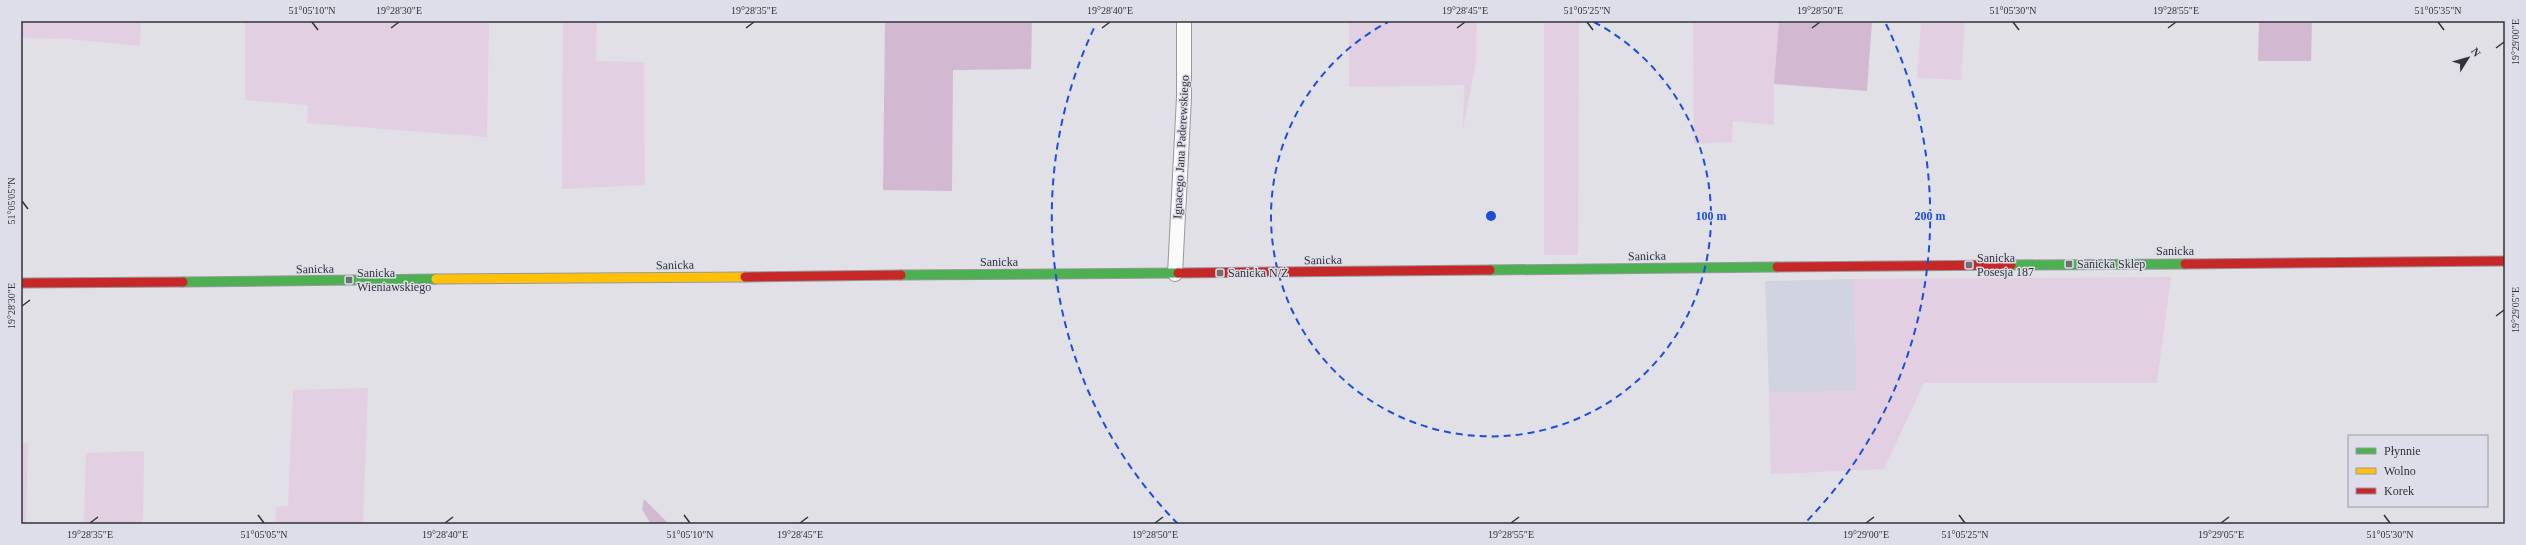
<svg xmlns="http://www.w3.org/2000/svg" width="2526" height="545" font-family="Georgia,serif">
	<rect width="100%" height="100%" fill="#e0e0e6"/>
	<path fill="#d2d3e0" d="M 1854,279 L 1857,391 L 1769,393 L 1765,281 Z"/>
	<path fill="#e2cfe2" d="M 21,21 L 141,21 L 140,46 L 69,39 L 21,38 Z
		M 245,21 L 489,21 L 487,137 L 307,123 L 308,105 L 245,100 Z
		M 563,21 L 597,21 L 596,61 L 644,62 L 645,185 L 562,189 Z
		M 1349,21 L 1477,21 L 1476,62 L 1463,129 L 1464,85 L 1349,87 Z
		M 1544,21 L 1579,21 L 1578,255 L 1544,255 Z
		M 1693,21 L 1779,21 L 1774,84 L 1774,125 L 1733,121 L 1732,142 L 1694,144 Z
		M 1921,21 L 1965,21 L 1961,80 L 1917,78 Z
		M 2171,277 L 2157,383 L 1924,383 L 1884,469 L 1771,474 L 1769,393 L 1857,391 L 1854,279 Z
		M 368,388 L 363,524 L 275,524 L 276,507 L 288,506 L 293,390 Z
		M 21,443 L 28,443 L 26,524 L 21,524 Z
		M 144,451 L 143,524 L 84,524 L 86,453 Z"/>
	<path fill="#d3b8d2" d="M 885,21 L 1032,21 L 1031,69 L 953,70 L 952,191 L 883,190 Z
		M 1779,21 L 1872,21 L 1867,91 L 1774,84 Z
		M 2259,21 L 2312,21 L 2311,61 L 2258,61 Z
		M 644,499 L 669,524 L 651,524 L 642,509 Z"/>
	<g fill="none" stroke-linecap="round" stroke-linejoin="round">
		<defs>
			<path id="street" d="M 1175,274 L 1184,97 L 1184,21"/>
			<path id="fast" d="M 2011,265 L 2185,264
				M 1490,270 L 1777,267
				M 901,275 L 1178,273
				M 183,282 L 436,279"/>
			<path id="slow" d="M 436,279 L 745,277"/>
			<path id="jam" d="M 2185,264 L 2505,261
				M 1777,267 L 2011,265
				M 1178,273 L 1490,270
				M 745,277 L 901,275
				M 21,283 L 183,282"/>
		</defs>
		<use href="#street" stroke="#97989c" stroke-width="16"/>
		<use href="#fast" stroke="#97989c" stroke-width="11"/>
		<use href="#slow" stroke="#97989c" stroke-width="11"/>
		<use href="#jam" stroke="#97989c" stroke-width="11"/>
		<use href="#street" stroke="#fafafb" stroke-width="14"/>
		<use href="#fast" stroke="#4caf50" stroke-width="9"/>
		<use href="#slow" stroke="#ffc107" stroke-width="9"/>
		<use href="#jam" stroke="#c62828" stroke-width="9"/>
	</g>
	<path fill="none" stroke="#323337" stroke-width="1.5" d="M 312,22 L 318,30M 1587,22 L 1593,30M 2013,22 L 2019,30M 2438,22 L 2444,30M 391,28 L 399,22M 746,28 L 754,22M 1102,28 L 1110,22M 1457,28 L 1465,22M 1812,28 L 1820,22M 2168,28 L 2176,22M 2496,48 L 2504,42M 22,201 L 28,209M 22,306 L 30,300M 2496,316 L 2504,310M 258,515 L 264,523M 684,515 L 690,523M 1959,515 L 1965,523M 2384,515 L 2390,523M 90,523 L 98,517M 445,523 L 453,517M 800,523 L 808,517M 1155,523 L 1163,517M 1511,523 L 1519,517M 1866,523 L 1874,517M 2221,523 L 2229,517"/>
	<g fill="none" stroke="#1d4ed8" stroke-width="2" stroke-dasharray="7 5">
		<path d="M1594 22A220 220 0 1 1 1388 22"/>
		<path d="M1178 524A439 439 0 0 1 1096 24M1886 24A439 439 0 0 1 1804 524"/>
	</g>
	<g fill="#6f7074" stroke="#dddee9" stroke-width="1.5">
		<rect x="2065" y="260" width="8" height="8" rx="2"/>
		<rect x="1965" y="261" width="8" height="8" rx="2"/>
		<rect x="1216" y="269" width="8" height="8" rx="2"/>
		<rect x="345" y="276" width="8" height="8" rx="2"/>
	</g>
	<g text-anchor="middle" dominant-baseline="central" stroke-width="3" stroke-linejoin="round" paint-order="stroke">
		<g font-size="12" fill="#323337" stroke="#dddee9">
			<text transform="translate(1181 147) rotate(-87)">Ignacego Jana Paderewskiego</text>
			<text x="2175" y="251">Sanicka</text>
			<text transform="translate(1647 256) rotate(-1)">Sanicka</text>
			<text transform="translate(1323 260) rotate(-1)">Sanicka</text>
			<text x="999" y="262">Sanicka</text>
			<text transform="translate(675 265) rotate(-1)">Sanicka</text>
			<text transform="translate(315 269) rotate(-1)">Sanicka</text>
		</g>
		<g font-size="12" fill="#323337" stroke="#dddee9" text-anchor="start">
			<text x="1977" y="258">Sanicka<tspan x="1977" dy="14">Posesja 187</tspan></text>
			<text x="2077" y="264">Sanicka Sklep</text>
			<text x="357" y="273">Sanicka<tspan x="357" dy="14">Wieniawskiego</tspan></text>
			<text x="1228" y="273">Sanicka N/Ż</text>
		</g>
	</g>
	<circle cx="1491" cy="216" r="6" fill="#1d4ed8" stroke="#dddee9" stroke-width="2"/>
	<g font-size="12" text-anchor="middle" font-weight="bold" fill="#1d4ed8" stroke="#dddee9" stroke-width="3" stroke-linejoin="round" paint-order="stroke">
		<text x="1711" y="220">100 m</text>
		<text x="1930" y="220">200 m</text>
	</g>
	<rect width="2526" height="545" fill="none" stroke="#dddee9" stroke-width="44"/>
	<rect x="2348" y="435" width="140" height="72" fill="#dddee9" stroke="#999aa2"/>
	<rect x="2356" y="448" width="20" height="6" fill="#4caf50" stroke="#999aa2"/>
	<text x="2384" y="455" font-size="12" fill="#323337">Płynnie</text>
	<rect x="2356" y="468" width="20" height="6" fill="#ffc107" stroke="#999aa2"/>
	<text x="2384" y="475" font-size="12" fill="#323337">Wolno</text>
	<rect x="2356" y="488" width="20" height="6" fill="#c62828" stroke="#999aa2"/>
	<text x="2384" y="495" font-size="12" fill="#323337">Korek</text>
	<g transform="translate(2468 58) rotate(53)" stroke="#dddee9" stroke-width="3" paint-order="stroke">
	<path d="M0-3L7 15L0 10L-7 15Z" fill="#323337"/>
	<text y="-6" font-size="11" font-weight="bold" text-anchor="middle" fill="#323337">N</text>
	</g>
	<rect x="22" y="22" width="2482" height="501" fill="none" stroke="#323337" stroke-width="1.5"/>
	<g font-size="10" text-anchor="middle" fill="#323337">
		<text x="312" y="14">51°05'10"N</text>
		<text x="399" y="14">19°28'30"E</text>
		<text x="754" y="14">19°28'35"E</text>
		<text x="1110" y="14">19°28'40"E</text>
		<text x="1465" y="14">19°28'45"E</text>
		<text x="1587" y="14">51°05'25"N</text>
		<text x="1820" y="14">19°28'50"E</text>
		<text x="2013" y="14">51°05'30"N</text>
		<text x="2176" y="14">19°28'55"E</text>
		<text x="2438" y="14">51°05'35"N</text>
		<text transform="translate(2515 42) rotate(-90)" y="4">19°29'00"E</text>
		<text transform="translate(11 201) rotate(-90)" y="4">51°05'05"N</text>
		<text transform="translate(11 306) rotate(-90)" y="4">19°28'30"E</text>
		<text transform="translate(2515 310) rotate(-90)" y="4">19°29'05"E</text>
		<text x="90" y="538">19°28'35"E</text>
		<text x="264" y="538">51°05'05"N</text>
		<text x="445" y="538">19°28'40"E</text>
		<text x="690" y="538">51°05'10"N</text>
		<text x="800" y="538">19°28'45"E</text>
		<text x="1155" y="538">19°28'50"E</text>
		<text x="1511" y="538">19°28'55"E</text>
		<text x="1866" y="538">19°29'00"E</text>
		<text x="1965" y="538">51°05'25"N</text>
		<text x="2221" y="538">19°29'05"E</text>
		<text x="2390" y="538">51°05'30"N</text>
	</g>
</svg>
